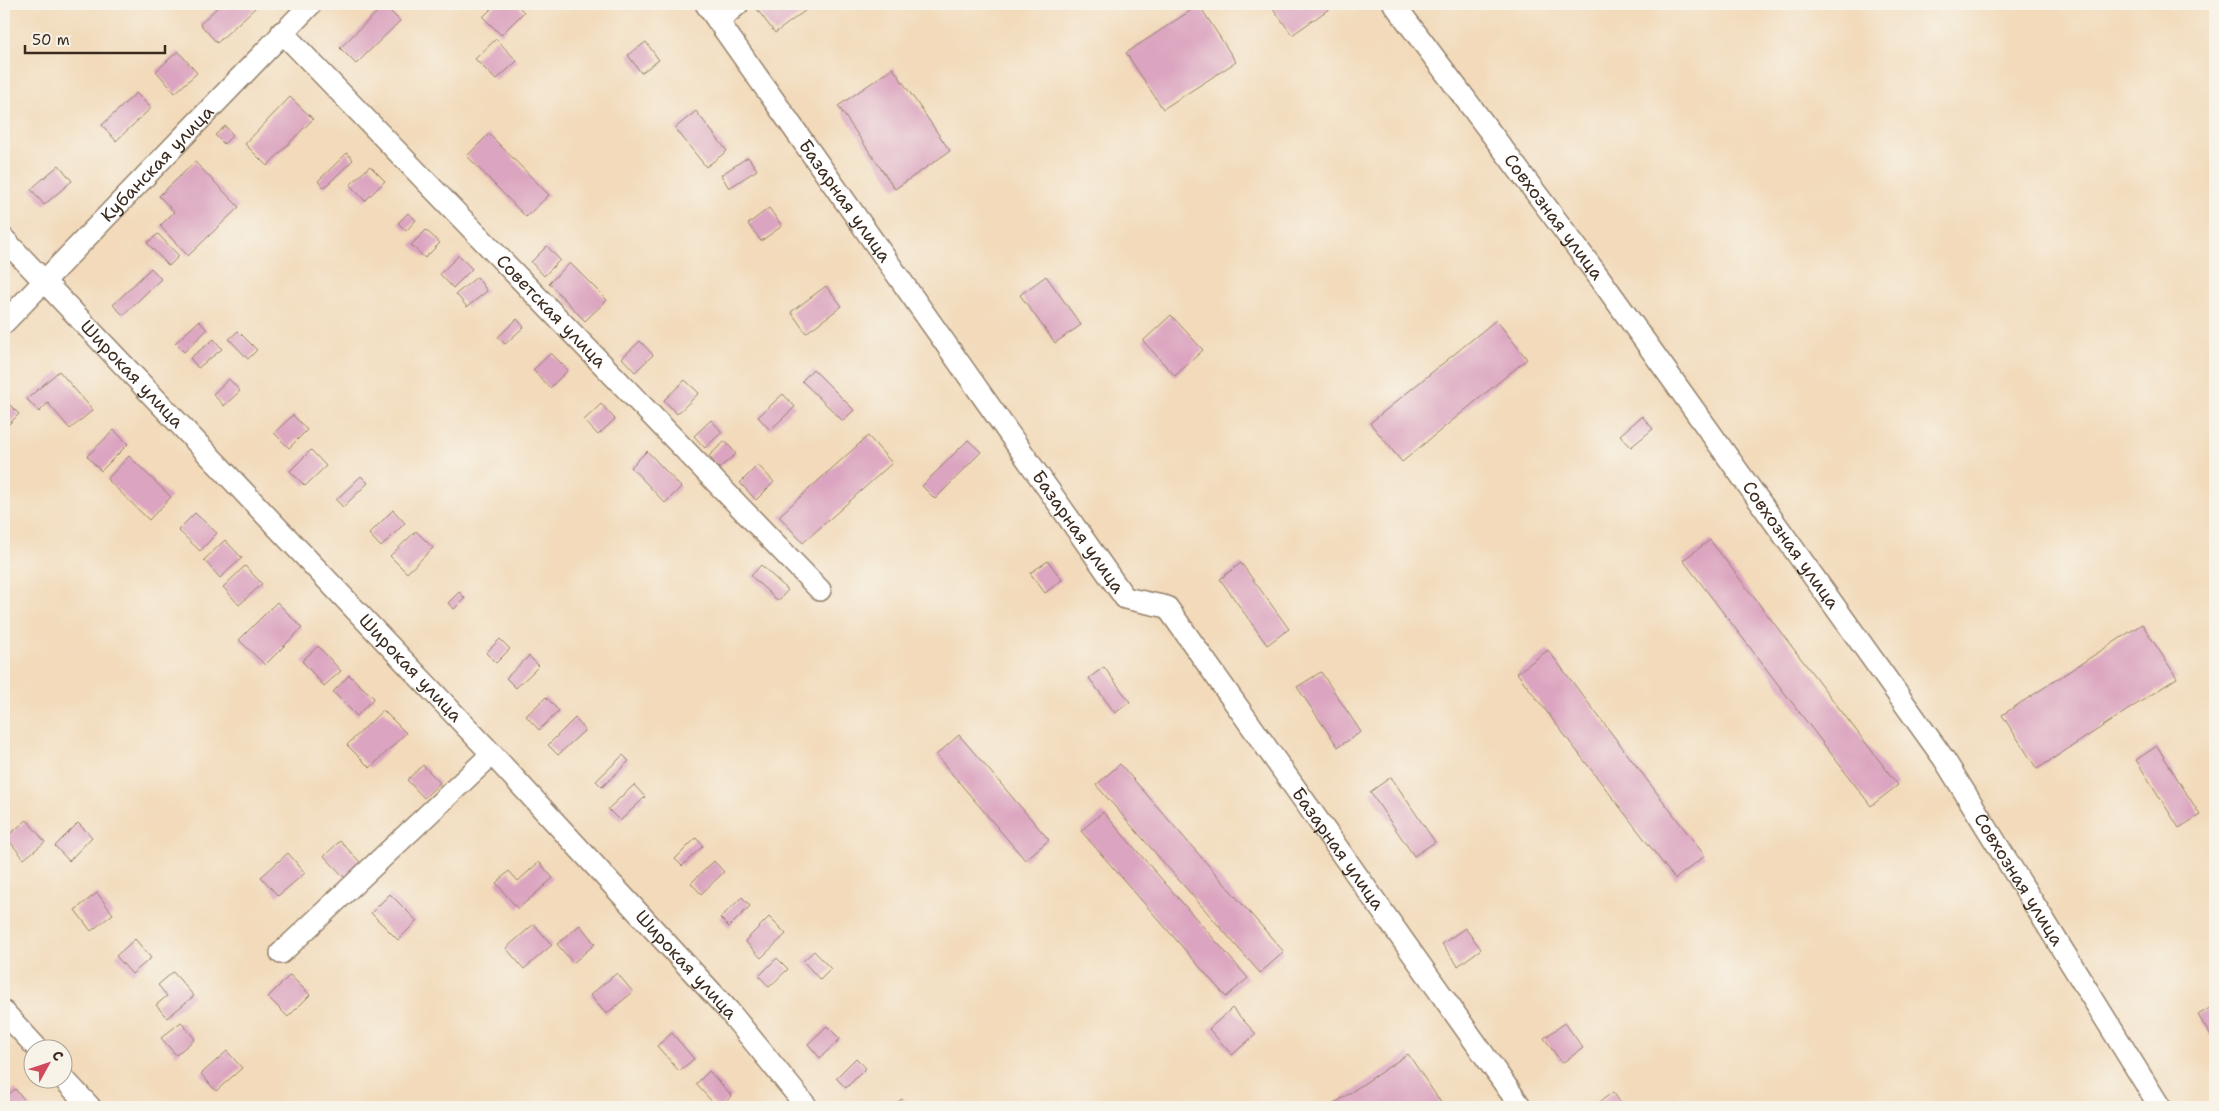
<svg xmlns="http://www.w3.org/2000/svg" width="2219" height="1111" font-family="'Shantell Sans',sans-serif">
	<rect width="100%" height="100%" fill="#f7f3e8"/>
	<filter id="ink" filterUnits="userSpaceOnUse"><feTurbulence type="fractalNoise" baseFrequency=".02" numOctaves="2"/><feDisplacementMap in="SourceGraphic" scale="10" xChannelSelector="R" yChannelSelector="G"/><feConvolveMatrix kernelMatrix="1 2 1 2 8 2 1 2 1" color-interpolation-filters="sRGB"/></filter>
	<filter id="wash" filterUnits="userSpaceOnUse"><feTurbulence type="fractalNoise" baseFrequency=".0096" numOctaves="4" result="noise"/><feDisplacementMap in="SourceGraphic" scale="20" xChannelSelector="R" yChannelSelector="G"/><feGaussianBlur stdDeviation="1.12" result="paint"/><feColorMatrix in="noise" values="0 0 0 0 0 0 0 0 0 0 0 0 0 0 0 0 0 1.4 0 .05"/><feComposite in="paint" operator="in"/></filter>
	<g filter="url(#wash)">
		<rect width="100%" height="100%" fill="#f2daba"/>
		<g id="blocks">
			<path fill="#dba4c0" d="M 221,4 L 253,4 L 256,7 L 217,43 L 200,24 Z
				M 496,4 L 516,4 L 524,12 L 501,35 L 483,17 Z
				M 753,4 L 814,4 L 775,33 Z
				M 1270,4 L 1336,4 L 1292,35 Z
				M 384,5 L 400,21 L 356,64 L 340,48 Z
				M 1199,5 L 1236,62 L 1163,109 L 1126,53 Z
				M 496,39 L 517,61 L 496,80 L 475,59 Z
				M 646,42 L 659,60 L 641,73 L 628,55 Z
				M 178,51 L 197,73 L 175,93 L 156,71 Z
				M 893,68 L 950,151 L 895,189 L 838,106 Z
				M 136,93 L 151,108 L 116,141 L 102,125 Z
				M 290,97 L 313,119 L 267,166 L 245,144 Z
				M 696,111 L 727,151 L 706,167 L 675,128 Z
				M 225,126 L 233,135 L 224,144 L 215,135 Z
				M 489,134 L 549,195 L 526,217 L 467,156 Z
				M 347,153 L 353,160 L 324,188 L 318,181 Z
				M 748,157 L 757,170 L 729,188 L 721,175 Z
				M 195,162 L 239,207 L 188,256 L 160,226 L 174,212 L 159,196 Z
				M 59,165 L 72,181 L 44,205 L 31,189 Z
				M 370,166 L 385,181 L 365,201 L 350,185 Z
				M 769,208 L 782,226 L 761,241 L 748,224 Z
				M 408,213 L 416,220 L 406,231 L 398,223 Z
				M 426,230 L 440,243 L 425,258 L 411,245 Z
				M 158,234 L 179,256 L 169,266 L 147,243 Z
				M 547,246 L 560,260 L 544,276 L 531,262 Z
				M 459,255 L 472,269 L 453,288 L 440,274 Z
				M 570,263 L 607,300 L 585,321 L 549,283 Z
				M 151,268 L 161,279 L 123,315 L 113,305 Z
				M 1046,276 L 1081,325 L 1055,343 L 1020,295 Z
				M 477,277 L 487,291 L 467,307 L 456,294 Z
				M 826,286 L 842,306 L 806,333 L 791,312 Z
				M 1171,315 L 1203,350 L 1175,376 L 1143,341 Z
				M 517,319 L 524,327 L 505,344 L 498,337 Z
				M 1496,320 L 1527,359 L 1402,462 L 1370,423 Z
				M 199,321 L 207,330 L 184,352 L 175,343 Z
				M 238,331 L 257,350 L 248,359 L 229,339 Z
				M 214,339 L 222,349 L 198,368 L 190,358 Z
				M 640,341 L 653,355 L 635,372 L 622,358 Z
				M 551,353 L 568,370 L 550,388 L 533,370 Z
				M 813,369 L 854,410 L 843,421 L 802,381 Z
				M 59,371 L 93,410 L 70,429 L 48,403 L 39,412 L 27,399 Z
				M 229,379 L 240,391 L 224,406 L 213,394 Z
				M 685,380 L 699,393 L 677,414 L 664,400 Z
				M 783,394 L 795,407 L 770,430 L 758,417 Z
				M 4,399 L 19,414 L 4,429 Z
				M 601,404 L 615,419 L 598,435 L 584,420 Z
				M 293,415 L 307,430 L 289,448 L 274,433 Z
				M 1642,416 L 1653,429 L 1631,447 L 1620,435 Z
				M 711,420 L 722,432 L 705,448 L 694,436 Z
				M 114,430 L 128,444 L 101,471 L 87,456 Z
				M 868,436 L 892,463 L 803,543 L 779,516 Z
				M 968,440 L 981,452 L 935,499 L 922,486 Z
				M 725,441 L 736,454 L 719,468 L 709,456 Z
				M 311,450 L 326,466 L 305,486 L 290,471 Z
				M 647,451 L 681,487 L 665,503 L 631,467 Z
				M 129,456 L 171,497 L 149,520 L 107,479 Z
				M 758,465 L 774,482 L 756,500 L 740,483 Z
				M 361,476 L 368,483 L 343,507 L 336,500 Z
				M 393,510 L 405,523 L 381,547 L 369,534 Z
				M 195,513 L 217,533 L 200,551 L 178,530 Z
				M 416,531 L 433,548 L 407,573 L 390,556 Z
				M 225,540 L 242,558 L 220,578 L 204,560 Z
				M 1710,540 L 1898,785 L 1871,806 L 1683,560 Z
				M 1048,561 L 1062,580 L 1045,593 L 1030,573 Z
				M 1241,563 L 1289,629 L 1267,645 L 1220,579 Z
				M 761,565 L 788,590 L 778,601 L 751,576 Z
				M 245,566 L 262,584 L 239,605 L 223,587 Z
				M 459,592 L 465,598 L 454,609 L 448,603 Z
				M 277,602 L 302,628 L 265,665 L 239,640 Z
				M 2142,624 L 2177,678 L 2037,769 L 2002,715 Z
				M 500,639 L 510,649 L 496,663 L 486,653 Z
				M 318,646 L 341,671 L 324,686 L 302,661 Z
				M 1548,650 L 1705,856 L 1675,879 L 1517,673 Z
				M 529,656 L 539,666 L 516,688 L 506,678 Z
				M 1104,667 L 1130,702 L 1115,713 L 1089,678 Z
				M 1321,672 L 1361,732 L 1338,747 L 1297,687 Z
				M 349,675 L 374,698 L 357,716 L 333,692 Z
				M 546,697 L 559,711 L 539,730 L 526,716 Z
				M 383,710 L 406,733 L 370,768 L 347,745 Z
				M 575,718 L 585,730 L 558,755 L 548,745 Z
				M 959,735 L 1049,840 L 1025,860 L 936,755 Z
				M 2157,746 L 2200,815 L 2179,828 L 2136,760 Z
				M 623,755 L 629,761 L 602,787 L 596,781 Z
				M 1120,764 L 1284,952 L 1260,973 L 1096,785 Z
				M 423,765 L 440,783 L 424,798 L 407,780 Z
				M 1391,777 L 1435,842 L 1414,856 L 1370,792 Z
				M 634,785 L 645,797 L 620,821 L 608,809 Z
				M 1103,812 L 1248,978 L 1226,997 L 1081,831 Z
				M 27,820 L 45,842 L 24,859 L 6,837 Z
				M 78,823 L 92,837 L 69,861 L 55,846 Z
				M 696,838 L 703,846 L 682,866 L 675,859 Z
				M 340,841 L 361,863 L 345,878 L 324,856 Z
				M 288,853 L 305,873 L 278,896 L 261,877 Z
				M 714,861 L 724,872 L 701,894 L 691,883 Z
				M 539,862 L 553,878 L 518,909 L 496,883 L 509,871 L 518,881 Z
				M 97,893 L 113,914 L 91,931 L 75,910 Z
				M 390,894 L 417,921 L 398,940 L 371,913 Z
				M 742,897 L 750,906 L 729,927 L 720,918 Z
				M 769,917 L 786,934 L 761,958 L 745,941 Z
				M 534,924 L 552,945 L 524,969 L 506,948 Z
				M 580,925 L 595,944 L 573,963 L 557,944 Z
				M 1465,928 L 1481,949 L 1458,966 L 1442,944 Z
				M 135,939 L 151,958 L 132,974 L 116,956 Z
				M 814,951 L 831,969 L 820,980 L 803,961 Z
				M 777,958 L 788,969 L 769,987 L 759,976 Z
				M 173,972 L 194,996 L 167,1018 L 156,1005 L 167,996 L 158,985 Z
				M 617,973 L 633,992 L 606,1014 L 590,995 Z
				M 290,975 L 310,995 L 288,1017 L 268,997 Z
				M 2215,1005 L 2215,1036 L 2212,1038 L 2198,1015 Z
				M 1232,1008 L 1256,1034 L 1232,1055 L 1209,1029 Z
				M 181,1022 L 195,1039 L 176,1055 L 161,1038 Z
				M 1565,1023 L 1583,1048 L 1562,1063 L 1544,1038 Z
				M 827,1026 L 840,1039 L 820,1058 L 808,1044 Z
				M 672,1033 L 694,1059 L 679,1071 L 657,1046 Z
				M 227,1051 L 242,1068 L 216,1091 L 201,1074 Z
				M 1408,1054 L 1444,1107 L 1329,1107 Z
				M 856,1058 L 866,1068 L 846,1088 L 836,1078 Z
				M 709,1071 L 732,1096 L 720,1107 L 717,1107 L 696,1084 Z
				M 15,1089 L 31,1107 L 4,1107 L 4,1099 Z
				M 1613,1092 L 1624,1107 L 1593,1107 Z
				M 902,1099 L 909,1107 L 891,1107 Z"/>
		</g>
	</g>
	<g filter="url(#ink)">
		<use href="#blocks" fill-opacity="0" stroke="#96826c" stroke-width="1"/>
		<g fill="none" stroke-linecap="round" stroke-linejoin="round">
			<defs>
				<g id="minor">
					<path id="s1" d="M 706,4 L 1125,598 L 1167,607 L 1521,1107"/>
					<path id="s2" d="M 1394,4 L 1599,277 L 1944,759 L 2160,1107"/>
					<path d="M 718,21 L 738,4"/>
					<path id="s3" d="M 282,32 L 820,590"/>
					<path id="s4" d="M 4,239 L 492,754 L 728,1010 L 807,1107"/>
					<path id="s5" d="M 4,323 L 311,4"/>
					<path d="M 281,953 L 492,754"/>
					<path d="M 4,1012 L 37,1048"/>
					<path d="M 62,1077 L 90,1107"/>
				</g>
			</defs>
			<use href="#minor" stroke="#96826c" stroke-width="24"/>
			<use href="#minor" stroke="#fff" stroke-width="21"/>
		</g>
	</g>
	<g text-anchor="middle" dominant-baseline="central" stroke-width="4" stroke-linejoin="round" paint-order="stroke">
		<g font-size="18" fill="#3b2a1e" stroke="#f7f3e8">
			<text stroke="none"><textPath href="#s5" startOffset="221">Кубанская улица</textPath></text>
			<text stroke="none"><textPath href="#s1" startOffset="241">Базарная улица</textPath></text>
			<text stroke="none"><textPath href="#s2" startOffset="266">Совхозная улица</textPath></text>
			<text stroke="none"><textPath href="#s3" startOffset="388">Советская улица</textPath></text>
			<text stroke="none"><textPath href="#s4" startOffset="186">Широкая улица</textPath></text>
			<text stroke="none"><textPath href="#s1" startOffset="646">Базарная улица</textPath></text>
			<text stroke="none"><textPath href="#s2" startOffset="671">Совхозная улица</textPath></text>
			<text stroke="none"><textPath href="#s4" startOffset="591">Широкая улица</textPath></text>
			<text stroke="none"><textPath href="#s1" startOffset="1066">Базарная улица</textPath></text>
			<text stroke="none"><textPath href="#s2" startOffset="1076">Совхозная улица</textPath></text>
			<text stroke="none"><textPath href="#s4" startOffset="996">Широкая улица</textPath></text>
		</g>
	</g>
	<rect width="2219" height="1111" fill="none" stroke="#f7f3e8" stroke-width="20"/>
	<g transform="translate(48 1064) rotate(50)"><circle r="24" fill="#f7f3e8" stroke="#aca397"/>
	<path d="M0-4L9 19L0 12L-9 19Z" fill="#d1495b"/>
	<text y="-8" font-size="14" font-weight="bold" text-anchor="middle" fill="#3b2a1e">С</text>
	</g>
	<path d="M25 45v8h140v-8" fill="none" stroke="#3b2a1e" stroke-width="2.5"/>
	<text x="32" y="45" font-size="15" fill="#3b2a1e" stroke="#f7f3e8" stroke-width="4" paint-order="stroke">50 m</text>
</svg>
